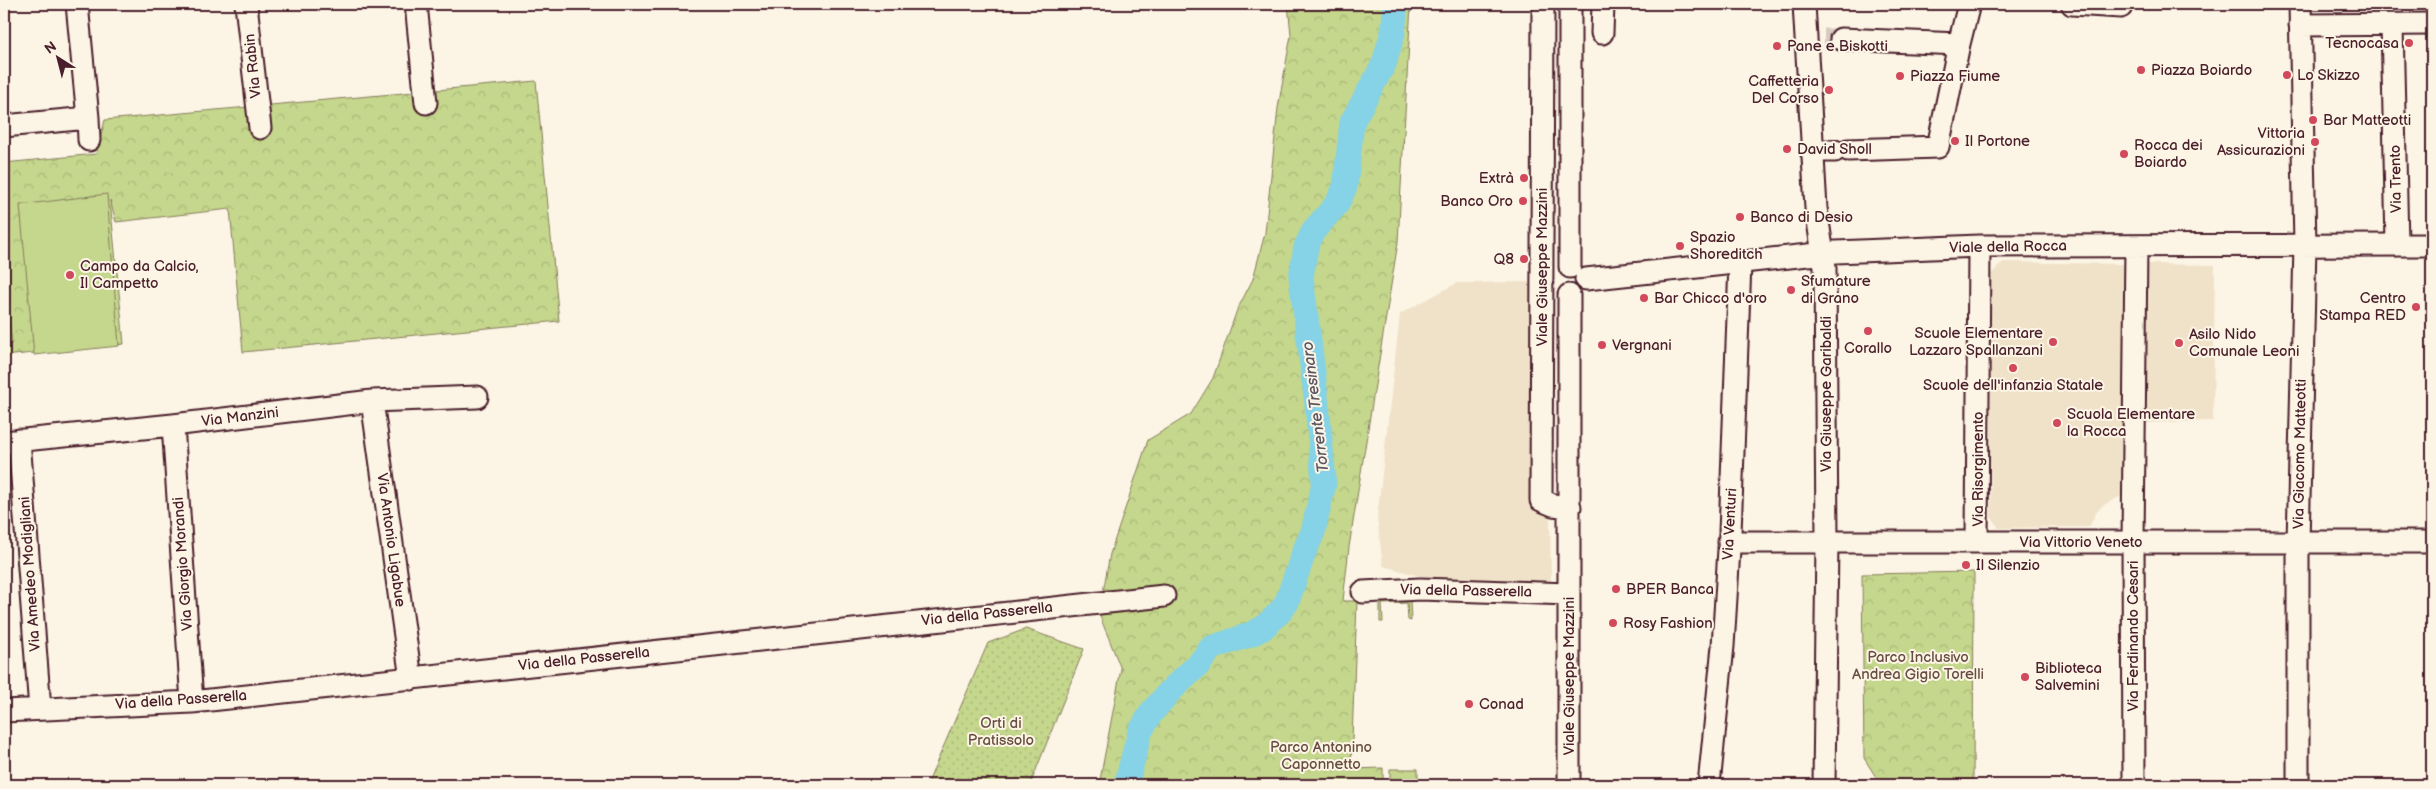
<svg xmlns="http://www.w3.org/2000/svg" width="2436" height="789" font-family="'Balsamiq Sans',sans-serif">
	<defs>
		<pattern id="grass-tufts" width="24" height="20" patternUnits="userSpaceOnUse" patternTransform="scale(1.25)"><rect width="24" height="20" fill="#c4d78c"/><path d="M3 7l-1-3M5 7V3M7 7l1-3M15 17l-1-3M17 17v-4M19 17l1-3" fill="none" stroke="#aab879"/></pattern>
		<pattern id="forest-crowns" width="20" height="18" patternUnits="userSpaceOnUse" patternTransform="scale(1.25)"><rect width="20" height="18" fill="#c4d78c"/><path d="M2 6a3 3 0 1 1 6 0M12 15a3 3 0 1 1 6 0" fill="none" stroke="#aab879"/></pattern>
		<pattern id="garden-dots" width="8" height="8" patternUnits="userSpaceOnUse" patternTransform="scale(1.25)"><rect width="8" height="8" fill="#c4d78c"/><path d="M2 2h.1M6 6h.1" fill="none" stroke="#aab879" stroke-width="1.8" stroke-linecap="round"/></pattern>
	</defs>
	<rect width="100%" height="100%" fill="#fcf5e5"/>
	<filter id="ink" filterUnits="userSpaceOnUse"><feTurbulence type="fractalNoise" baseFrequency=".02" numOctaves="2"/><feDisplacementMap in="SourceGraphic" scale="10" xChannelSelector="R" yChannelSelector="G"/><feConvolveMatrix kernelMatrix="1 2 1 2 8 2 1 2 1" color-interpolation-filters="sRGB"/></filter>
	<g filter="url(#ink)">
		<path fill="#f0e2c9" d="M 2003,262 L 2124,264 L 2123,495 L 2102,506 L 2096,513 L 2089,527 L 1999,528 L 1991,517 L 1990,275 Z
			M 2145,264 L 2215,265 L 2213,421 L 2141,423 Z
			M 1534,282 L 1534,511 L 1550,512 L 1551,582 L 1474,580 L 1442,582 L 1383,566 L 1377,518 L 1400,314 L 1457,283 Z"/>
		<path fill="url(#grass-tufts)" stroke="#877b5c" d="M 1410,600 L 1411,621 L 1408,620 L 1407,603 L 1382,604 L 1383,622 L 1380,622 L 1380,601 Z
			M 1390,769 L 1418,769 L 1418,781 L 1390,781 Z"/>
		<path fill="url(#forest-crowns)" stroke="#877b5c" d="M 1288,4 L 1411,4 L 1398,242 L 1349,547 L 1343,601 L 1357,601 L 1351,769 L 1383,768 L 1383,785 L 1099,785 L 1121,669 L 1099,614 L 1110,554 L 1148,440 L 1191,414 L 1213,378 L 1237,310 L 1253,279 L 1265,233 L 1278,108 L 1291,35 Z
			M 536,81 L 559,321 L 243,352 L 230,209 L 116,222 L 110,200 L 124,344 L 4,356 L 4,163 L 96,154 L 105,120 Z
			M 1974,572 L 1973,785 L 1881,785 L 1864,758 L 1862,574 Z"/>
		<path fill="url(#garden-dots)" stroke="#877b5c" d="M 1026,629 L 1084,649 L 1030,785 L 927,785 L 988,643 Z"/>
		<path fill="#c4d78c" stroke="#877b5c" d="M 107,194 L 119,346 L 34,355 L 20,205 Z
			M 4,280 L 12,343 L 4,344 Z"/>
		<g fill="none" stroke-linecap="round" stroke-linejoin="round">
			<path stroke="#86d2e6" stroke-width="25" d="M 1126,785 L 1140,732 L 1151,713 L 1171,690 L 1199,664 L 1211,648 L 1249,635 L 1263,628 L 1280,612 L 1287,602 L 1304,552 L 1313,532 L 1324,483 L 1317,405 L 1301,277 L 1306,247 L 1314,230 L 1337,204 L 1345,187 L 1352,122 L 1384,64 L 1393,32 L 1396,4"/>
			<path stroke="#d8cac0" stroke-width="21" stroke-dasharray="21 11" stroke-linecap="butt" d="M 1824,39 L 1841,39"/>
			<defs>
				<path id="minor" d="M 246,4 L 260,128
					M 416,4 L 426,103
					M 1543,4 L 1541,500 L 1553,505 L 1570,507
					M 1804,4 L 1816,208 L 1825,268 L 1827,541 L 1824,785
					M 2072,4 L 2121,7 L 2122,4
					M 2300,25 L 2432,24
					M 2392,25 L 2397,244
					M 1602,33 L 1603,4
					M 1841,39 L 1959,44 L 1938,147 L 1848,150
					M 1959,44 L 1969,4
					M 88,118 L 89,140
					M 4,126 L 88,118 L 77,4
					M 1811,151 L 1835,151
					M 1570,267 L 1570,4
					M 1586,279 L 1836,252 L 1979,246 L 2432,245
					M 1569,295 L 1569,785
					M 372,401 L 411,679
					M 173,425 L 192,702
					M 19,440 L 40,709
					M 4,442 L 173,425 L 372,401 L 477,397
					M 1729,542 L 2432,542
					M 1977,542 L 1979,246
					M 1363,592 L 1420,589 L 1569,594
					M 4,711 L 192,702 L 1164,596
					M 1709,785 L 1723,646 L 1730,533 L 1740,263
					M 2134,785 L 2133,542 L 2136,246
					M 2298,785 L 2298,543 L 2305,245 L 2300,4"/>
			</defs>
			<use href="#minor" stroke="#4a1f2b" stroke-width="25"/>
			<use href="#minor" stroke="#fcf5e5" stroke-width="21"/>
		</g>
	</g>
	<g fill="#d1495b" stroke="#fcf5e5" stroke-width="2">
		<circle cx="2409" cy="43" r="5"/>
		<circle cx="1777" cy="46" r="5"/>
		<circle cx="2141" cy="70" r="5"/>
		<circle cx="2287" cy="75" r="5"/>
		<circle cx="1900" cy="76" r="5"/>
		<circle cx="1829" cy="90" r="5"/>
		<circle cx="2313" cy="120" r="5"/>
		<circle cx="1955" cy="141" r="5"/>
		<circle cx="2315" cy="142" r="5"/>
		<circle cx="1787" cy="149" r="5"/>
		<circle cx="2124" cy="154" r="5"/>
		<circle cx="1524" cy="178" r="5"/>
		<circle cx="1523" cy="201" r="5"/>
		<circle cx="1740" cy="217" r="5"/>
		<circle cx="1680" cy="246" r="5"/>
		<circle cx="1524" cy="259" r="5"/>
		<circle cx="70" cy="275" r="5"/>
		<circle cx="1791" cy="290" r="5"/>
		<circle cx="1644" cy="298" r="5"/>
		<circle cx="2416" cy="307" r="5"/>
		<circle cx="1868" cy="331" r="5"/>
		<circle cx="2053" cy="342" r="5"/>
		<circle cx="2179" cy="343" r="5"/>
		<circle cx="1602" cy="345" r="5"/>
		<circle cx="2013" cy="368" r="5"/>
		<circle cx="2057" cy="423" r="5"/>
		<circle cx="1966" cy="565" r="5"/>
		<circle cx="1616" cy="589" r="5"/>
		<circle cx="1613" cy="623" r="5"/>
		<circle cx="2025" cy="677" r="5"/>
		<circle cx="1469" cy="704" r="5"/>
	</g>
	<g text-anchor="middle" dominant-baseline="central" stroke-width="4" stroke-linejoin="round" paint-order="stroke">
		<g font-size="15" fill="#4a1f2b" stroke="#fcf5e5" text-anchor="start">
			<text x="2399" y="43" text-anchor="end">Tecnocasa</text>
			<text x="1787" y="46">Pane e Biskotti</text>
			<text x="2151" y="70">Piazza Boiardo</text>
			<text x="2297" y="75">Lo Skizzo</text>
			<text x="1910" y="76">Piazza Fiume</text>
			<text x="1819" y="81" text-anchor="end">Caffetteria<tspan x="1819" dy="17">Del Corso</tspan></text>
			<text x="2323" y="120">Bar Matteotti</text>
			<text x="2305" y="133" text-anchor="end">Vittoria<tspan x="2305" dy="17">Assicurazioni</tspan></text>
			<text x="1965" y="141">Il Portone</text>
			<text x="2134" y="145">Rocca dei<tspan x="2134" dy="17">Boiardo</tspan></text>
			<text x="1797" y="149">David Sholl</text>
			<text x="1514" y="178" text-anchor="end">Extrà</text>
			<text x="1513" y="201" text-anchor="end">Banco Oro</text>
			<text x="1750" y="217">Banco di Desio</text>
			<text x="1690" y="237">Spazio<tspan x="1690" dy="17">Shoreditch</tspan></text>
			<text x="1514" y="259" text-anchor="end">Q8</text>
			<text x="80" y="266">Campo da Calcio,<tspan x="80" dy="17">Il Campetto</tspan></text>
			<text x="1801" y="281">Sfumature<tspan x="1801" dy="17">di Grano</tspan></text>
			<text x="1654" y="298">Bar Chicco d'oro</text>
			<text x="2406" y="298" text-anchor="end">Centro<tspan x="2406" dy="17">Stampa RED</tspan></text>
			<text x="2043" y="333" text-anchor="end">Scuole Elementare<tspan x="2043" dy="17">Lazzaro Spallanzani</tspan></text>
			<text x="2189" y="334">Asilo Nido<tspan x="2189" dy="17">Comunale Leoni</tspan></text>
			<text x="1612" y="345">Vergnani</text>
			<text x="1868" y="348" text-anchor="middle">Corallo</text>
			<text x="2013" y="385" text-anchor="middle">Scuole dell'infanzia Statale</text>
			<text x="2067" y="414">Scuola Elementare<tspan x="2067" dy="17">la Rocca</tspan></text>
			<text x="1976" y="565">Il Silenzio</text>
			<text x="1626" y="589">BPER Banca</text>
			<text x="1623" y="623">Rosy Fashion</text>
			<text x="2035" y="668">Biblioteca<tspan x="2035" dy="17">Salvemini</tspan></text>
			<text x="1479" y="704">Conad</text>
		</g>
		<g font-size="15" fill="#4a1f2b" stroke="#fcf5e5">
			<text transform="translate(253 66) rotate(-96)">Via Rabin</text>
			<text transform="translate(2396 179) rotate(-91)">Via Trento</text>
			<text transform="translate(2008 247) rotate(-1)">Viale della Rocca</text>
			<text transform="translate(1542 267) rotate(-90)">Viale Giuseppe Mazzini</text>
			<text transform="translate(1826 394) rotate(-90)">Via Giuseppe Garibaldi</text>
			<text transform="translate(240 417) rotate(-7)">Via Manzini</text>
			<text transform="translate(2300 454) rotate(-89)">Via Giacomo Matteotti</text>
			<text transform="translate(1978 469) rotate(-90)">Via Risorgimento</text>
			<text transform="translate(1730 524) rotate(-87)">Via Venturi</text>
			<text transform="translate(391 540) rotate(82)">Via Antonio Ligabue</text>
			<text x="2081" y="542">Via Vittorio Veneto</text>
			<text transform="translate(183 564) rotate(-94)">Via Giorgio Morandi</text>
			<text transform="translate(30 574) rotate(-94)">Via Amedeo Modigliani</text>
			<text transform="translate(1466 591) rotate(1)">Via della Passerella</text>
			<text transform="translate(987 614) rotate(-6)">Via della Passerella</text>
			<text transform="translate(2133 636) rotate(-90)">Via Ferdinando Cesari</text>
			<text transform="translate(584 659) rotate(-6)">Via della Passerella</text>
			<text transform="translate(1569 676) rotate(-90)">Viale Giuseppe Mazzini</text>
			<text transform="translate(181 700) rotate(-4)">Via della Passerella</text>
		</g>
		<g font-size="15" fill="#684d43" stroke="#fcf5e5">
			<text x="1918" y="657">Parco Inclusivo<tspan x="1918" dy="17">Andrea Gigio Torelli</tspan></text>
			<text x="1001" y="723">Orti di<tspan x="1001" dy="17">Pratissolo</tspan></text>
			<text x="1321" y="747">Parco Antonino<tspan x="1321" dy="17">Caponnetto</tspan></text>
		</g>
		<g font-size="16" font-style="italic" fill="#5c5563" stroke="#fcf5e5">
			<text transform="translate(1316 407) rotate(-97)">Torrente Tresinaro</text>
		</g>
	</g>
	<rect width="2436" height="789" fill="none" stroke="#fcf5e5" stroke-width="20"/>
	<rect x="10" y="10" width="2416" height="769" fill="none" stroke="#4a1f2b" stroke-width="2" filter="url(#ink)"/>
	<g transform="translate(58 58) rotate(324)" stroke="#fcf5e5" stroke-width="4" paint-order="stroke">
	<path d="M0-4L9 19L0 12L-9 19Z" fill="#4a1f2b"/>
	<text y="-8" font-size="14" font-weight="bold" text-anchor="middle" fill="#4a1f2b">N</text>
	</g>
</svg>
